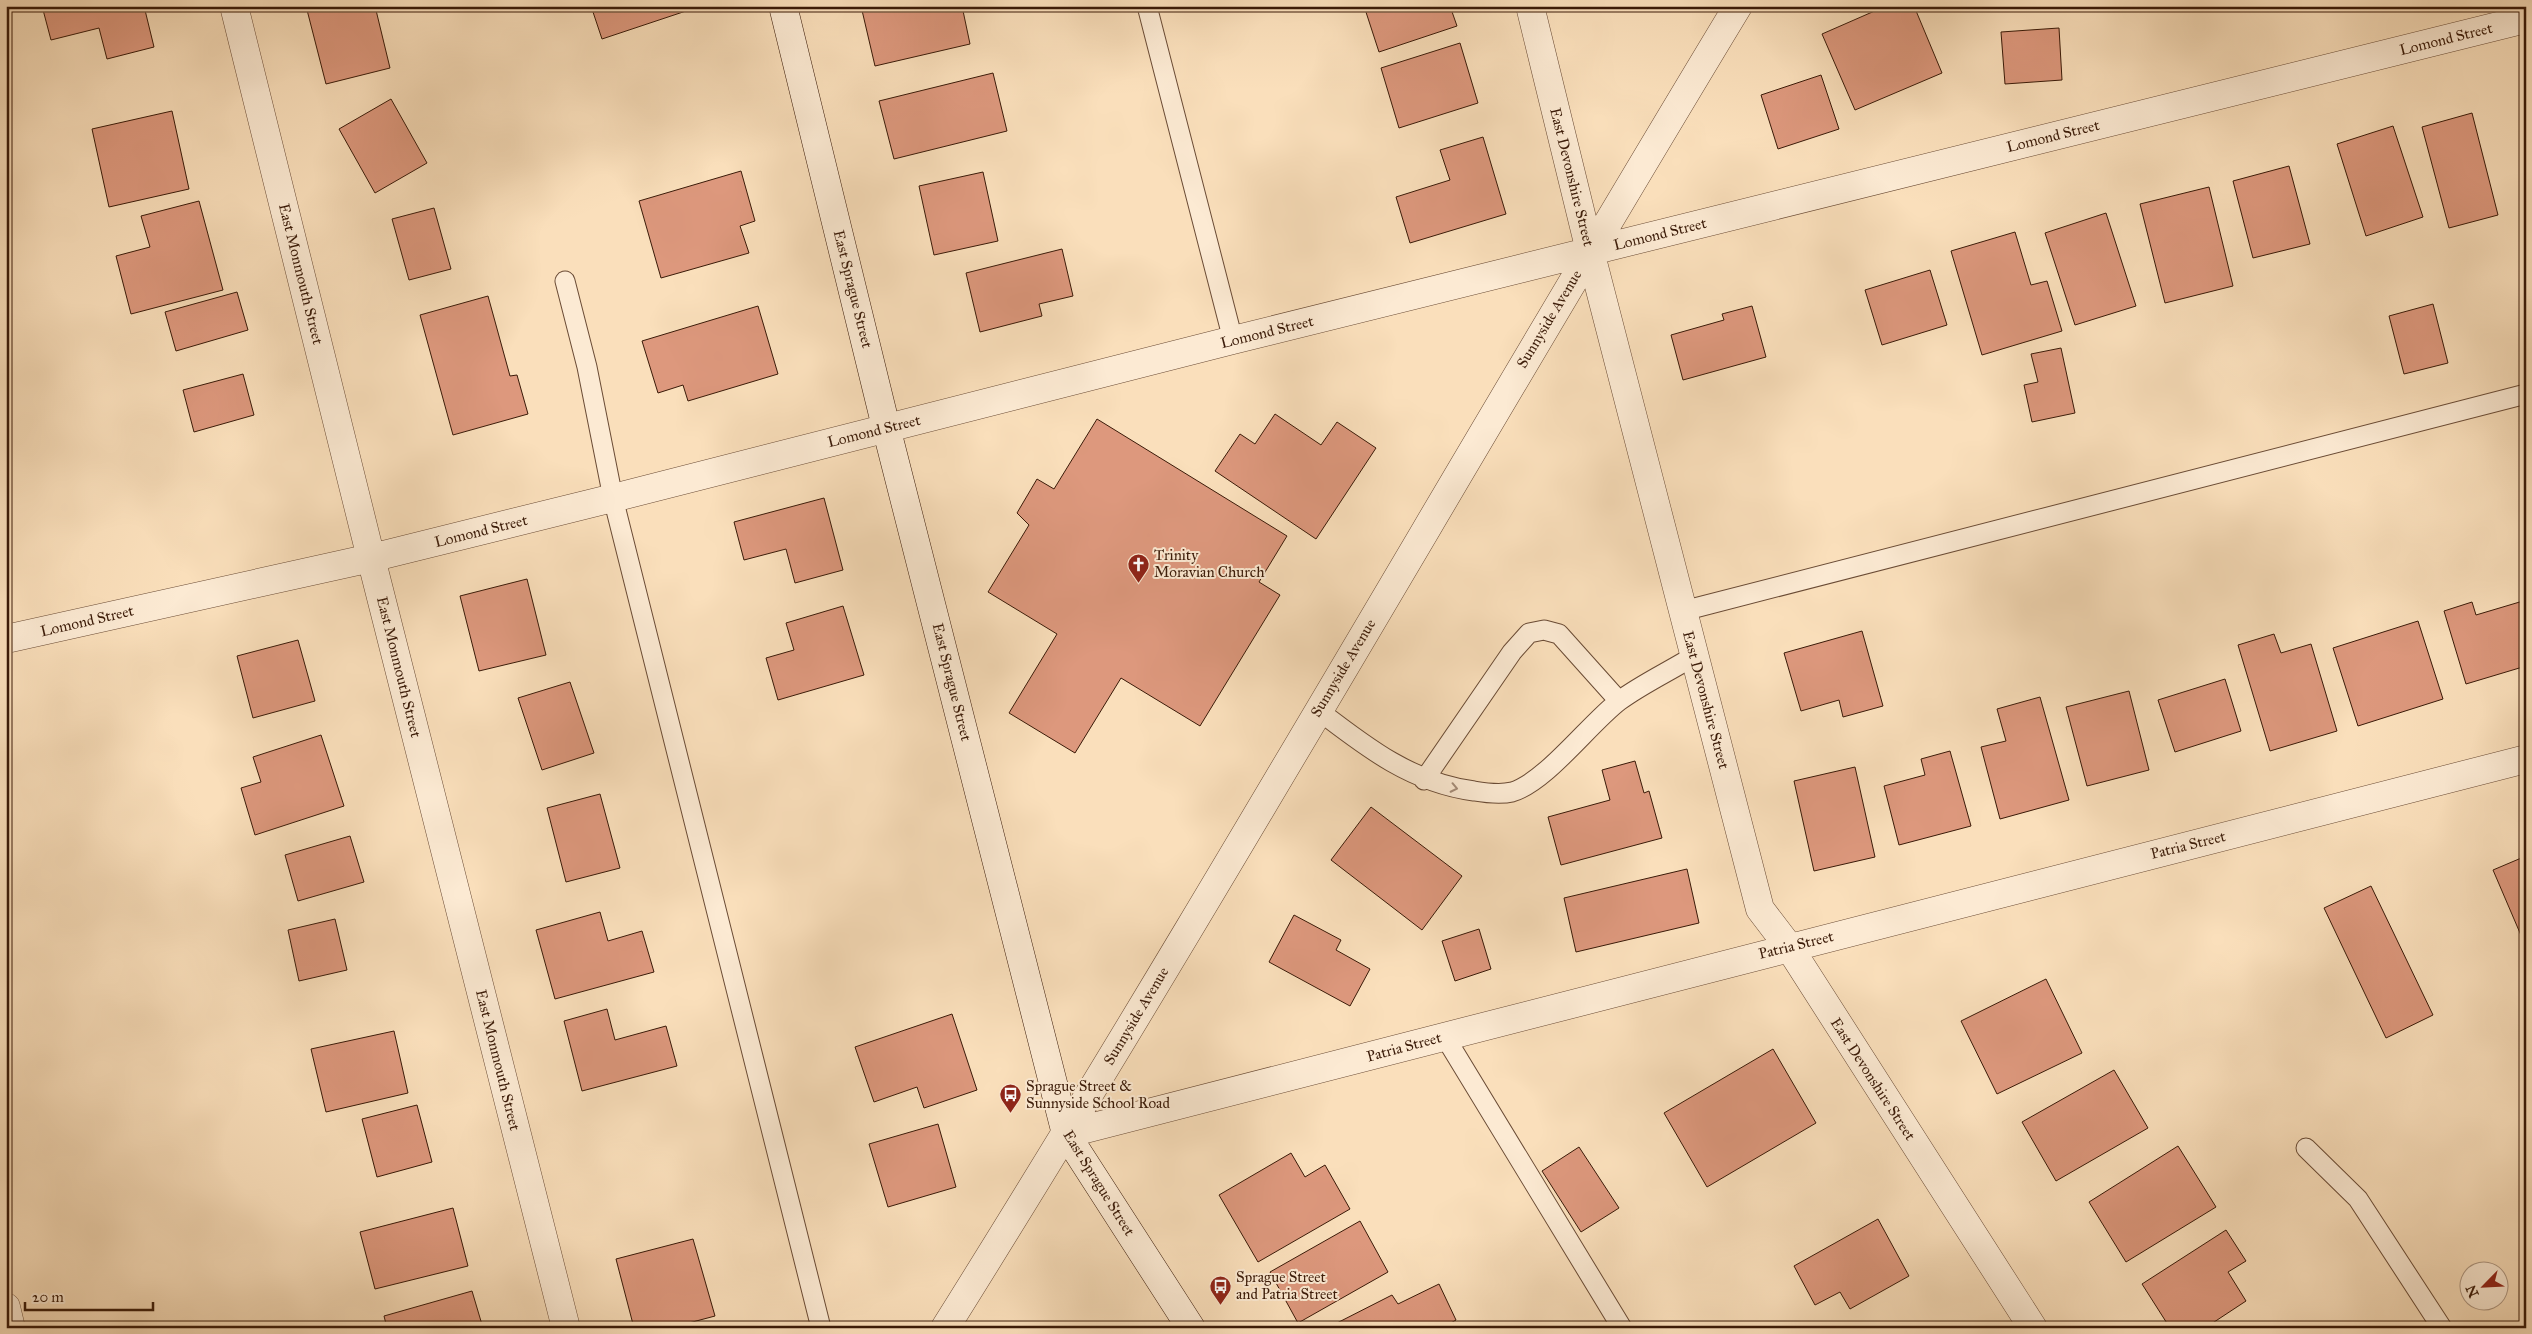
<svg xmlns="http://www.w3.org/2000/svg" width="2532" height="1334" font-family="'IM FELL Great Primer',serif">
	<rect width="100%" height="100%" fill="#fadfbb"/>
	<filter id="stains"><feTurbulence type="fractalNoise" baseFrequency=".004" numOctaves="4"/><feColorMatrix values="0 0 0 0 .2 0 0 0 0 .09 0 0 0 0 .02 0 0 0 .5 -.17"/></filter>
	<radialGradient id="worn" r=".72"><stop offset=".6" stop-color="#630" stop-opacity="0"/><stop offset="1" stop-color="#630" stop-opacity=".3"/></radialGradient>
	<path fill="#dd987d" stroke="#3a1a08" d="M 42,6 L 144,6 L 154,47 L 107,59 L 99,28 L 51,40 Z
		M 306,6 L 375,6 L 390,68 L 326,84 Z
		M 591,6 L 701,6 L 602,39 Z
		M 861,6 L 962,6 L 970,44 L 875,66 Z
		M 1364,6 L 1450,6 L 1457,26 L 1379,52 Z
		M 1886,6 L 1914,6 L 1942,73 L 1855,110 L 1822,34 Z
		M 2059,28 L 2062,80 L 2005,84 L 2001,32 Z
		M 1460,43 L 1478,103 L 1399,128 L 1381,68 Z
		M 993,73 L 1007,131 L 894,159 L 879,101 Z
		M 1821,75 L 1839,129 L 1778,149 L 1761,95 Z
		M 391,99 L 427,163 L 375,193 L 339,129 Z
		M 2526,110 L 2526,131 L 2521,111 Z
		M 172,111 L 189,189 L 109,207 L 92,129 Z
		M 2472,113 L 2498,215 L 2449,228 L 2422,127 Z
		M 2393,126 L 2423,217 L 2366,236 L 2337,144 Z
		M 1483,137 L 1506,214 L 1410,243 L 1396,197 L 1450,180 L 1440,150 Z
		M 2289,166 L 2310,244 L 2253,258 L 2233,181 Z
		M 741,171 L 755,221 L 740,226 L 749,253 L 661,278 L 639,201 Z
		M 983,172 L 998,241 L 934,255 L 919,186 Z
		M 2209,187 L 2233,286 L 2165,303 L 2140,204 Z
		M 199,201 L 223,290 L 131,314 L 116,256 L 150,247 L 141,216 Z
		M 434,208 L 451,269 L 409,280 L 392,219 Z
		M 2106,213 L 2136,306 L 2075,325 L 2045,233 Z
		M 2015,232 L 2031,285 L 2047,281 L 2062,331 L 1982,355 L 1951,251 Z
		M 1062,249 L 1073,296 L 1039,304 L 1042,316 L 980,332 L 966,273 Z
		M 1930,270 L 1947,325 L 1882,345 L 1865,290 Z
		M 237,292 L 248,330 L 176,351 L 165,312 Z
		M 488,296 L 510,376 L 517,375 L 528,414 L 453,435 L 420,315 Z
		M 2433,304 L 2448,363 L 2404,374 L 2389,316 Z
		M 758,306 L 778,374 L 688,401 L 683,385 L 658,393 L 642,341 Z
		M 1752,306 L 1766,357 L 1683,380 L 1671,335 L 1724,320 L 1722,314 Z
		M 2061,348 L 2075,413 L 2032,422 L 2024,385 L 2038,382 L 2031,354 Z
		M 243,374 L 254,415 L 194,432 L 183,390 Z
		M 1275,414 L 1321,445 L 1337,422 L 1376,448 L 1316,539 L 1215,471 L 1240,434 L 1255,444 Z
		M 1097,419 L 1287,536 L 1259,582 L 1280,595 L 1200,726 L 1121,678 L 1075,753 L 1009,713 L 1057,634 L 988,592 L 1029,525 L 1017,513 L 1037,479 L 1054,489 Z
		M 824,498 L 843,570 L 795,583 L 786,549 L 744,560 L 734,522 Z
		M 527,579 L 546,655 L 479,671 L 460,596 Z
		M 2523,601 L 2526,609 L 2526,666 L 2466,684 L 2444,611 L 2472,602 L 2476,615 Z
		M 843,606 L 864,675 L 778,700 L 766,658 L 794,650 L 786,623 Z
		M 2418,621 L 2443,699 L 2358,726 L 2333,648 Z
		M 1862,631 L 1883,706 L 1843,717 L 1839,700 L 1801,711 L 1784,653 Z
		M 2274,634 L 2281,653 L 2311,644 L 2337,731 L 2270,751 L 2238,645 Z
		M 298,640 L 315,701 L 253,718 L 237,656 Z
		M 2225,679 L 2241,731 L 2175,752 L 2158,700 Z
		M 570,682 L 594,753 L 542,770 L 518,698 Z
		M 2129,691 L 2149,770 L 2087,786 L 2066,707 Z
		M 2040,697 L 2069,800 L 2000,819 L 1981,747 L 2006,741 L 1997,709 Z
		M 321,735 L 344,806 L 255,835 L 241,788 L 261,782 L 253,757 Z
		M 1950,751 L 1971,826 L 1899,845 L 1884,786 L 1925,775 L 1921,759 Z
		M 1635,761 L 1644,793 L 1649,791 L 1662,838 L 1561,865 L 1548,817 L 1610,800 L 1602,770 Z
		M 1855,767 L 1875,857 L 1814,871 L 1794,781 Z
		M 600,794 L 620,868 L 566,882 L 547,808 Z
		M 1371,807 L 1462,876 L 1422,930 L 1331,860 Z
		M 350,836 L 364,882 L 298,901 L 285,855 Z
		M 2526,856 L 2526,947 L 2493,870 Z
		M 1687,869 L 1699,923 L 1576,952 L 1564,898 Z
		M 2371,886 L 2433,1015 L 2386,1038 L 2324,908 Z
		M 600,912 L 608,941 L 642,931 L 654,972 L 555,999 L 536,930 Z
		M 1294,915 L 1341,940 L 1336,950 L 1370,969 L 1350,1006 L 1269,962 Z
		M 335,919 L 347,970 L 299,981 L 288,930 Z
		M 1479,929 L 1491,969 L 1455,981 L 1442,941 Z
		M 2046,979 L 2082,1053 L 1997,1094 L 1961,1021 Z
		M 607,1009 L 615,1040 L 666,1026 L 677,1066 L 582,1091 L 564,1021 Z
		M 952,1014 L 977,1090 L 924,1108 L 917,1087 L 874,1102 L 855,1047 Z
		M 394,1031 L 408,1093 L 326,1112 L 311,1049 Z
		M 1773,1049 L 1816,1123 L 1707,1187 L 1664,1113 Z
		M 2114,1070 L 2148,1128 L 2056,1181 L 2022,1122 Z
		M 417,1105 L 432,1162 L 377,1177 L 362,1119 Z
		M 938,1124 L 956,1187 L 888,1207 L 869,1144 Z
		M 2178,1146 L 2216,1207 L 2126,1262 L 2089,1202 Z
		M 1579,1147 L 1619,1208 L 1581,1232 L 1542,1171 Z
		M 1291,1153 L 1305,1177 L 1325,1165 L 1350,1209 L 1258,1262 L 1219,1195 Z
		M 453,1208 L 468,1266 L 375,1289 L 360,1232 Z
		M 1878,1219 L 1909,1276 L 1850,1309 L 1840,1292 L 1815,1305 L 1794,1266 Z
		M 1360,1221 L 1388,1272 L 1298,1323 L 1270,1272 Z
		M 2226,1230 L 2246,1261 L 2228,1272 L 2246,1301 L 2205,1328 L 2170,1328 L 2142,1284 Z
		M 693,1239 L 715,1316 L 670,1328 L 634,1328 L 616,1259 Z
		M 1439,1284 L 1456,1320 L 1442,1328 L 1334,1328 L 1333,1325 L 1392,1295 L 1398,1304 Z
		M 472,1291 L 483,1328 L 387,1328 L 384,1316 Z"/>
	<g fill="none" stroke-linecap="round" stroke-linejoin="round">
		<defs>
			<path id="service" d="M 1147,6 L 1233,340
				M 565,281 L 587,367 L 613,498 L 821,1328
				M 1683,611 L 2526,394
				M 1318,710 C 1366,747 1412,783 1474,791 C 1486,793 1500,795 1512,792 C 1546,782 1589,724 1619,701 C 1642,684 1670,671 1694,656
				M 1424,780 L 1512,652 L 1529,633 L 1544,630 L 1559,634 L 1619,701
				M 1445,1037 L 1622,1328
				M 2306,1148 L 2358,1199 L 2442,1328"/>
			<path id="minor" d="M 234,6 L 371,558 L 566,1328
				M 1530,6 L 1590,251 L 1760,909 L 1789,947 L 2033,1328
				M 6,639 L 371,558 L 613,498 L 1233,340 L 2526,19
				M 1066,1134 L 2526,759
				M 6,1307 L 11,1328
				M 945,1328 C 1218,892 1472,445 1738,6"/>
			<path id="secondary" d="M 783,6 L 886,427 L 1066,1134 L 1191,1328"/>
		</defs>
		<use href="#service" stroke="#6a4b35" stroke-width="21"/>
		<use href="#minor" stroke="#6a4b35" stroke-width="29"/>
		<use href="#secondary" stroke="#3a1a08" stroke-width="29"/>
		<use href="#service" stroke="#fcead3" stroke-width="19"/>
		<use href="#minor" stroke="#fcead3" stroke-width="28"/>
		<use href="#secondary" stroke="#fcead3" stroke-width="28"/>
	</g>
	<defs><path id="oneway-chevron" d="M-2-3.5L2.5 0L-2 3.5" fill="none" stroke-width="1.6" stroke-linecap="round" stroke-linejoin="round" transform="scale(1.25)"/></defs>
	<use stroke="#a58c78" href="#oneway-chevron" transform="translate(1454 788) rotate(12)"/>
	<defs>
		<symbol id="church-pin" viewBox="-11 -11 22 30"><path d="M0 17L-7.5 6A9.5 9.5 0 1 1 7.5 6Z" fill="#8f2418" stroke="#fcead3"/><path d="M-1.2-6h2.4v3.5h3.3v2.4h-3.3V6h-2.4V-.1h-3.3v-2.4h3.3Z" fill="#fff"/></symbol>
		<symbol id="bus-pin" viewBox="-11 -11 22 30"><path d="M0 17L-7.5 6A9.5 9.5 0 1 1 7.5 6Z" fill="#8f2418" stroke="#fcead3"/><path d="M-5-6H5V4H4V6H2V4H-2V6H-4V4H-5ZM-3.5-4V0h7V-4ZM-3.5 1.2v1.5H-2V1.2ZM2 1.2v1.5H3.5V1.2Z" fill="#fff"/></symbol>
	</defs>
	<g fill-rule="evenodd">
		<use href="#church-pin" x="1126" y="552" width="25" height="34"/>
		<use href="#bus-pin" x="998" y="1082" width="25" height="34"/>
		<use href="#bus-pin" x="1208" y="1274" width="25" height="34"/>
	</g>
	<g text-anchor="middle" dominant-baseline="central" stroke-width="4" stroke-linejoin="round" paint-order="stroke">
		<g font-size="15" fill="#3a1a08" stroke="#fcead3">
			<text transform="translate(2446 39) rotate(-14)">Lomond Street</text>
			<text transform="translate(2053 136) rotate(-14)">Lomond Street</text>
			<text transform="translate(1572 177) rotate(76)">East Devonshire Street</text>
			<text transform="translate(1660 234) rotate(-14)">Lomond Street</text>
			<text transform="translate(301 274) rotate(76)">East Monmouth Street</text>
			<text transform="translate(853 289) rotate(76)">East Sprague Street</text>
			<text transform="translate(1549 319) rotate(-59)">Sunnyside Avenue</text>
			<text transform="translate(1267 332) rotate(-14)">Lomond Street</text>
			<text transform="translate(874 431) rotate(-14)">Lomond Street</text>
			<text transform="translate(481 531) rotate(-14)">Lomond Street</text>
			<text transform="translate(87 621) rotate(-13)">Lomond Street</text>
			<text transform="translate(399 667) rotate(76)">East Monmouth Street</text>
			<text transform="translate(1343 668) rotate(-59)">Sunnyside Avenue</text>
			<text transform="translate(952 682) rotate(76)">East Sprague Street</text>
			<text transform="translate(1706 700) rotate(75)">East Devonshire Street</text>
			<text transform="translate(2188 845) rotate(-14)">Patria Street</text>
			<text transform="translate(1796 945) rotate(-14)">Patria Street</text>
			<text transform="translate(1136 1016) rotate(-59)">Sunnyside Avenue</text>
			<text transform="translate(1404 1047) rotate(-15)">Patria Street</text>
			<text transform="translate(498 1060) rotate(76)">East Monmouth Street</text>
			<text transform="translate(1873 1079) rotate(57)">East Devonshire Street</text>
			<text transform="translate(1099 1183) rotate(58)">East Sprague Street</text>
		</g>
		<g font-size="15" fill="#3a1a08" stroke="#fcead3" text-anchor="start">
			<text x="1154" y="555">Trinity<tspan x="1154" dy="17">Moravian Church</tspan></text>
			<text x="1026" y="1086">Sprague Street &amp;<tspan x="1026" dy="17">Sunnyside School Road</tspan></text>
			<text x="1236" y="1277">Sprague Street<tspan x="1236" dy="17">and Patria Street</tspan></text>
		</g>
	</g>
	<rect width="2532" height="1334" fill="none" stroke="#fadfbb" stroke-width="25"/>
	<rect x="8" y="8" width="2517" height="1319" fill="none" stroke="#3a1a08" stroke-width="2.5"/>
	<rect x="12" y="12" width="2507" height="1309" fill="none" stroke="#3a1a08"/>
	<g transform="translate(2484 1286) rotate(246)"><circle r="24" fill="#fcead3" stroke="#ae9782"/>
	<path d="M0-4L9 19L0 12L-9 19Z" fill="#8f2418"/>
	<text y="-8" font-size="14" font-weight="bold" text-anchor="middle" fill="#3a1a08">N</text>
	</g>
	<path d="M25 1302v8h128v-8" fill="none" stroke="#3a1a08" stroke-width="2.5"/>
	<text x="32" y="1302" font-size="15" fill="#3a1a08" stroke="#fcead3" stroke-width="4" paint-order="stroke">20 m</text>
	<rect width="100%" height="100%" filter="url(#stains)"/>
	<rect width="100%" height="100%" fill="url(#worn)"/>
</svg>
